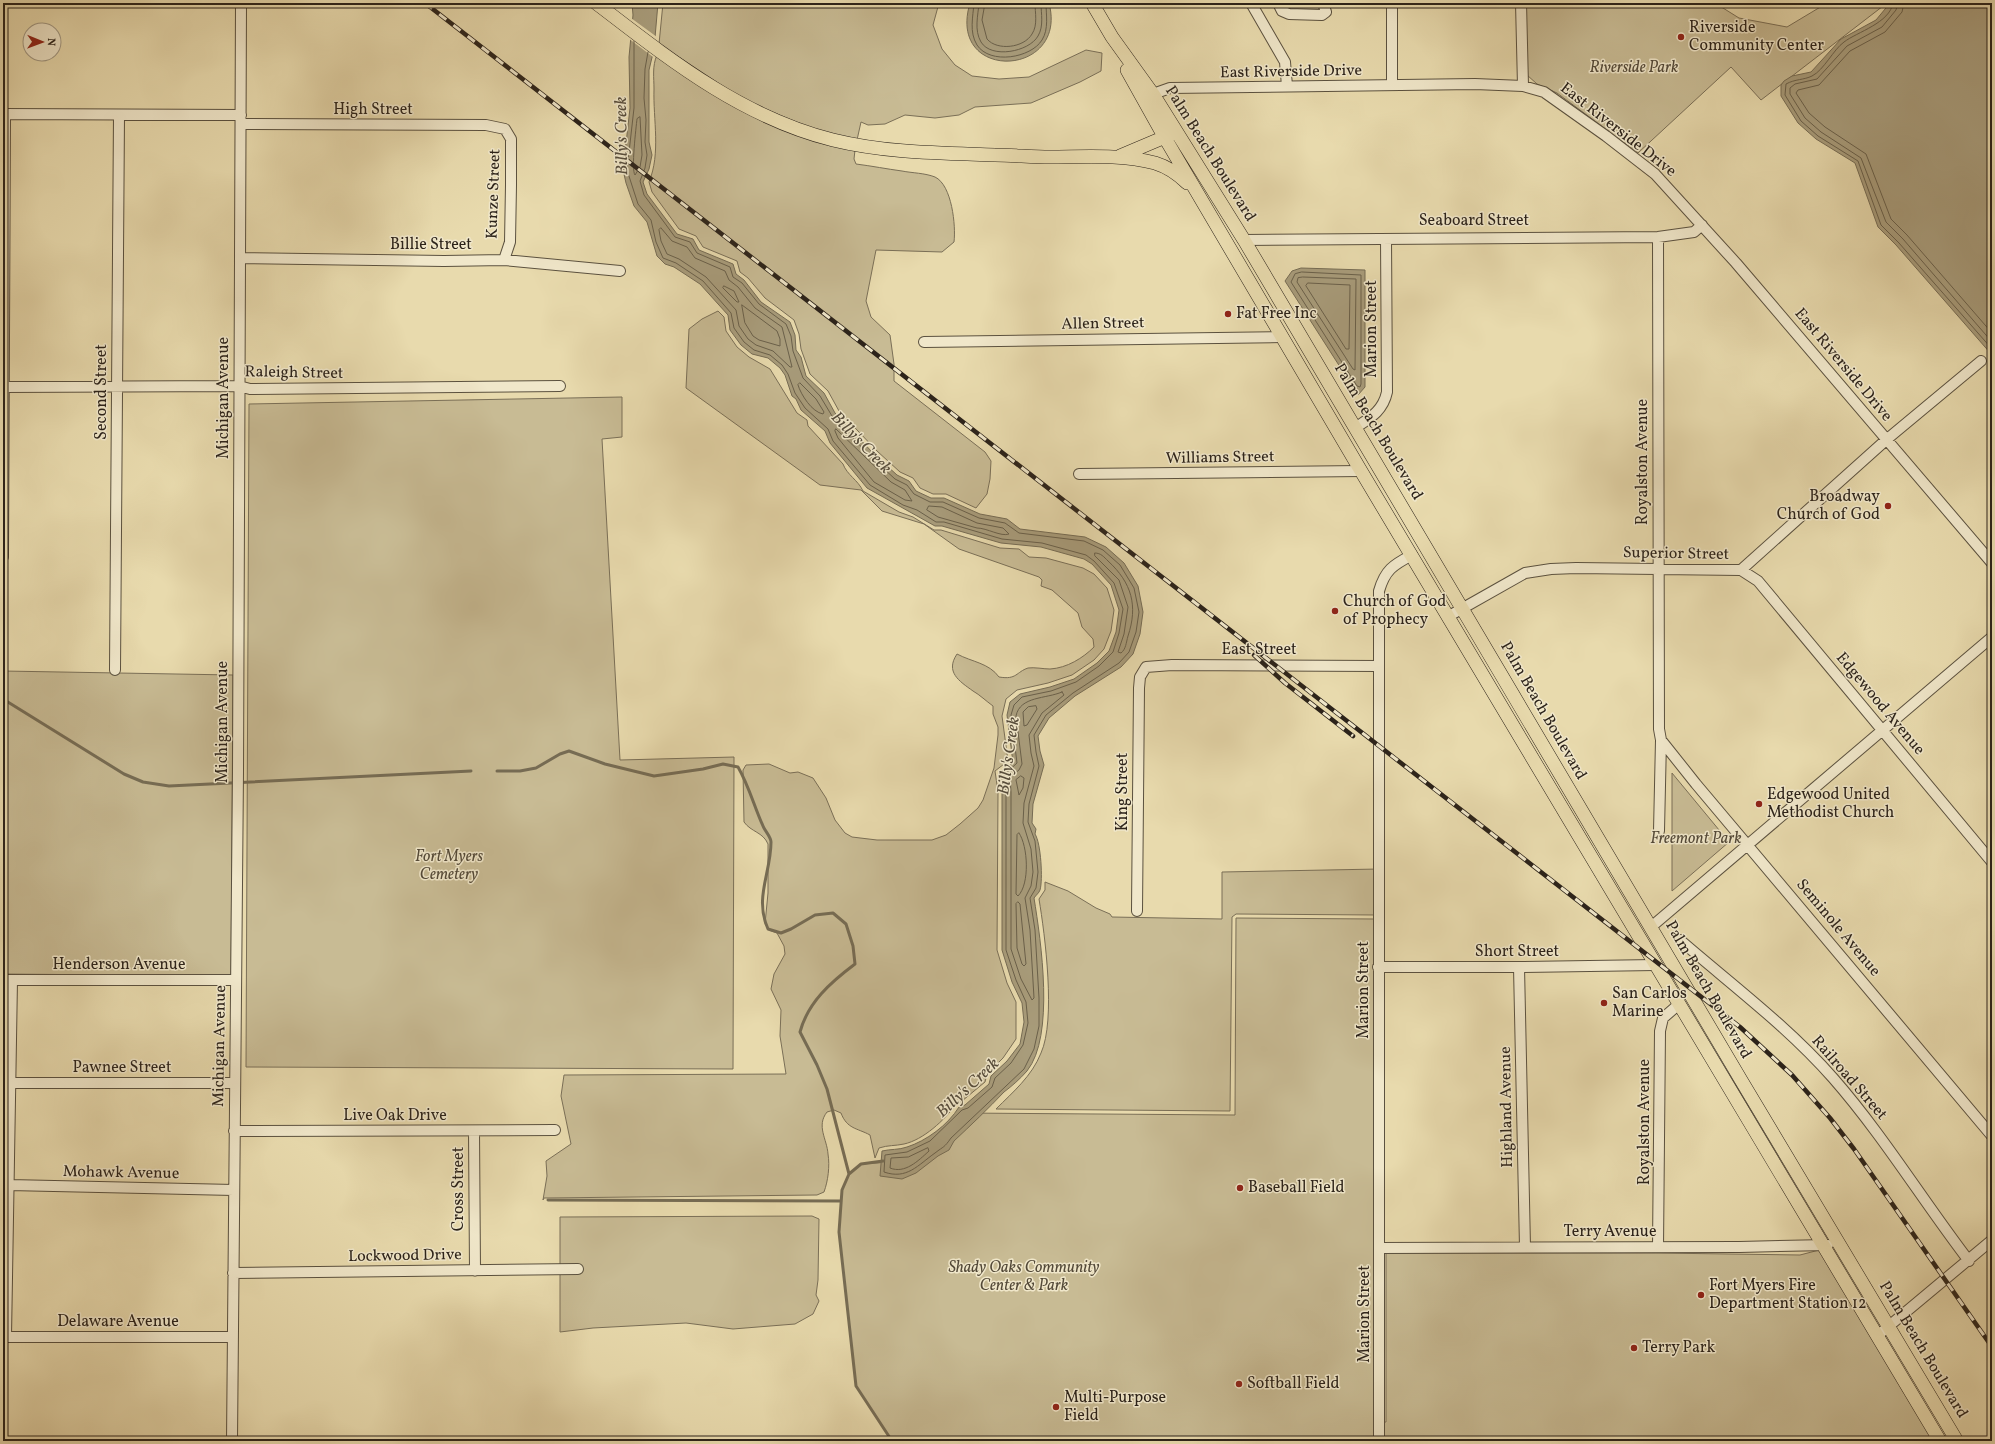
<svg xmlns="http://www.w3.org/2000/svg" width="1995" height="1444" font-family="Vollkorn,serif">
	<rect width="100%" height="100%" fill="#e8daad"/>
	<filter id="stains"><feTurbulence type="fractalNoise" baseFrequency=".005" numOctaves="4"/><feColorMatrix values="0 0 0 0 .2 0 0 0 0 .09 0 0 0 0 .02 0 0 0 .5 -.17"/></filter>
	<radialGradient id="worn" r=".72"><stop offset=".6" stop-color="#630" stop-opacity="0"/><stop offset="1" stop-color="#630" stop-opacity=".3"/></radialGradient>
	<path fill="#c8bb94" stroke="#7a6f57" d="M 663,3 L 939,3 L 933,25 L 942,49 L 955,65 L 972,76 L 999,79 L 1029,77 L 1086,50 L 1102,53 L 1101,71 L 1080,82 L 1031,103 L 975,107 L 959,115 L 935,118 L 905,115 L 885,124 L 868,125 L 861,122 L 857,140 L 813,129 L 744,100 L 659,44 Z
		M 1525,3 L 1715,3 L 1739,18 L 1787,27 L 1827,3 L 1887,3 L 1761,100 L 1731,67 L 1638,153 L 1557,93 L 1537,84 L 1527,75 Z
		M 657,55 L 703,88 L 855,150 L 854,159 L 856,164 C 872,166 887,169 902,171 C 912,173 925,173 935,177 C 952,185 956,226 954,242 L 942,252 L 876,250 L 866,301 L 871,317 L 890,335 L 894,364 L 894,381 L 985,452 L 991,461 L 990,479 L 987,494 L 976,508 L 946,494 L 933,494 L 920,488 L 913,478 L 900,472 L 877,451 L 839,411 L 828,391 L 810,374 L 801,349 L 799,334 L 794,320 L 765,298 L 748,278 L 740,272 L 737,261 L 703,247 L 696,236 L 679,229 L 652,192 L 649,182 C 661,153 653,120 654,89 C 654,78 652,66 657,55 Z
		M 718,311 L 724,317 L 726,331 L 737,347 L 749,357 L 770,369 L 797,413 L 807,420 L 808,426 L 843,464 C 847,475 858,480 863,491 L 899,512 L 913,517 L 934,530 L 941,530 L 1000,548 L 1019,549 L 1029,557 L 1046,558 L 1083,568 L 1094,574 L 1107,588 L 1114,610 L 1111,631 L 1104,649 L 1094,660 L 1072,675 L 1048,683 L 1017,690 L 1006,699 L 1002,716 L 1008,761 L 995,771 L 998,792 L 997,950 L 1007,983 L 1016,1002 L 1016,1039 L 1003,1058 L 987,1074 L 985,1082 L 962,1101 L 956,1104 C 945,1120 923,1140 904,1144 C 895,1146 888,1145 879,1148 L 875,1158 L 870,1135 C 857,1128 847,1129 841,1113 L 834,1110 L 827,1112 C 816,1126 827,1139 828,1154 C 830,1166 828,1181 824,1192 L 817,1195 L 544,1198 L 543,1200 L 547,1176 L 546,1161 L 571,1144 L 561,1096 L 564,1075 L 786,1074 L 780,1036 L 781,1010 L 771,989 L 774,974 L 785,954 L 784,946 L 777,933 L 769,930 L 765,924 L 768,893 L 768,844 C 763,832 751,832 744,822 L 743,770 L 746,765 L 769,764 L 790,773 L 798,772 L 813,778 L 826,798 L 835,820 L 845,833 L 852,837 L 877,840 L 932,840 L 946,835 L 960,824 L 978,808 L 983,800 L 994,768 L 998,735 L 998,727 L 993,714 L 993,706 C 986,701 980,695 973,691 C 959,681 945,672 957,654 C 972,662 989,663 999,677 C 1017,680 1016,672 1028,668 C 1034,667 1044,669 1050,669 C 1067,668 1083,658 1094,647 L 1093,639 L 1082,627 L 1078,613 L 1052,590 L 1041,586 L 1042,580 L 1039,577 L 959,549 L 924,524 L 882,511 L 861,490 L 820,485 L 686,388 L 689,329 L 702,319 Z
		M 622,397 L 622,437 L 602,439 L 620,760 L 734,757 L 733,1069 L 246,1067 L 249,404 Z
		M 3,671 L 233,675 L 231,976 L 3,974 Z
		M 1672,773 L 1729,842 L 1672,891 Z
		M 1379,869 L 1376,915 L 1236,914 L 1232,917 L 1230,1111 L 996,1109 C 1013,1092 1032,1076 1041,1053 C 1056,1020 1045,935 1039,899 L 1045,890 L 1045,882 L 1068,891 L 1096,908 L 1110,914 L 1112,917 L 1222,919 L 1222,872 Z
		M 1236,918 L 1376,919 L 1376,1441 L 892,1441 L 856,1386 L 839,1232 L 842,1190 L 849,1174 L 861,1164 L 891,1162 L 908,1157 L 961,1113 L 1235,1115 Z
		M 812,1216 L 819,1219 L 818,1280 L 816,1295 L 819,1301 L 813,1314 L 795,1324 L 733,1329 L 686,1323 L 593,1328 L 560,1332 L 560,1217 Z
		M 1823,1249 L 1939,1441 L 1380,1441 L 1381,1422 L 1386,1422 L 1386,1253 L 1657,1253 L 1800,1255 Z"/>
	<path fill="#a89c7b" stroke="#766c54" d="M 632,3 L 658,3 L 654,49 L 649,70 L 649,142 L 652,155 L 649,169 L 643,182 L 647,194 L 677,234 L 693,239 L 699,250 L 733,264 L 736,274 L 744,280 L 761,302 L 790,322 L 795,335 L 796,350 L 801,357 L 806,376 L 824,393 L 835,413 L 874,454 L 897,475 L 909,481 L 916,491 L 931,498 L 944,498 L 980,514 L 1007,519 L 1020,529 L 1085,537 L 1106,547 L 1124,563 L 1138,586 L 1143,612 L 1140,634 L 1133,654 L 1121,667 L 1075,696 L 1049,718 L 1038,736 L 1040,751 L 1044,765 L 1033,804 L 1032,823 L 1036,829 L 1035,834 C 1041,843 1043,880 1040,890 C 1039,893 1036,895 1034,898 C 1041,941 1055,1036 1027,1071 C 1020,1079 1012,1086 1004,1092 C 988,1109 971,1125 954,1141 L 949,1150 L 938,1156 L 916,1173 L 902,1179 L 880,1176 L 882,1151 C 890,1149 899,1150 907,1147 C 926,1141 948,1125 959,1107 L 965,1105 L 989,1084 L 991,1076 L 1007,1061 L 1020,1044 L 1024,1022 L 1022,1003 L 1012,982 L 1002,950 L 1002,792 L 1000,772 L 1013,763 L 1007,715 L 1010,702 L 1020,694 L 1050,687 L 1074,679 L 1097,663 L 1109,651 L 1116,632 L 1119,610 L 1111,585 L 1092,564 L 1084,559 L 1041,547 L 1001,543 L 942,526 L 935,526 L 867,488 L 830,443 L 825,431 L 801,410 L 796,399 L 792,396 L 785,375 L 780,368 L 768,358 L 752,354 L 741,345 L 730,330 L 728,315 L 700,284 L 674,267 L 665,264 L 657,256 L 647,222 L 634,206 L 626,183 L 623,170 L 630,108 L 629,57 L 633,15 Z
		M 970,3 L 1049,3 C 1069,78 946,83 970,3 Z
		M 1890,3 L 1992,3 L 1992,355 L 1896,245 L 1878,227 L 1855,163 L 1816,139 L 1798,123 L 1781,96 L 1781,85 L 1784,81 L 1792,76 L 1811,72 L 1841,39 L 1876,20 Z
		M 1301,268 L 1365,270 L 1365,387 L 1358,395 L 1285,281 L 1292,271 Z"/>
	<path fill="#e8daad" d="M 631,18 L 657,37 L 656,49 L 653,57 L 628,38 Z"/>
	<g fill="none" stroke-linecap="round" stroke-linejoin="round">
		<path stroke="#6a604a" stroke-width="1" d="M 974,3 C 973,17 969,32 977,45 C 990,65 1031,58 1042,40 C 1049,29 1046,15 1046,3
			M 979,3 C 978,16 974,30 981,42 C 991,59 1029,52 1038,36 C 1044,26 1041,14 1041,3
			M 985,3 L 982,20 L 987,39 C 997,51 1024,48 1032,34 C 1038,25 1035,13 1035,3
			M 1893,3 C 1890,23 1857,32 1844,42 C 1833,50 1824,70 1812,76 C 1804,80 1795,79 1786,84 L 1785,95 L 1801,121 L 1818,136 L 1858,161 L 1881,225 L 1899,243 L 1992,349
			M 1898,3 L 1896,10 L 1882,27 L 1847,46 L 1817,79 L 1795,84 L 1790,88 L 1790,94 L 1805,118 L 1821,132 L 1861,158 L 1886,222 L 1903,239 L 1992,342
			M 1904,3 L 1902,12 L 1885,32 L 1850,51 L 1819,85 L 1798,90 L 1796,93 L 1809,113 L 1825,127 L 1866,154 L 1891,219 L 1907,235 L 1992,333
			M 634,41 L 634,108 L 627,170 L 638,204 L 651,220 L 656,242 L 663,258 L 676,263 L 703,281 L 731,313 L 734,328 L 744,342 L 754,350 L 770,355 L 782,365 L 788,374 L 795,393 L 805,408 L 828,429 L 833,441 L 870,485 L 903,505 L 917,510 L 936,522 L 944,522 L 1002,539 L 1042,543 L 1086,555 L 1094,561 L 1114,583 L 1123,609 L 1119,633 L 1113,652 L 1099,666 L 1076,682 L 1051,691 L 1022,697 L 1014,705 L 1011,715 L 1017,763 L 1004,775 L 1006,792 L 1006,950 L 1016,980 L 1026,1002 L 1028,1023 L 1023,1045 L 1011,1063 L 995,1078 L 992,1087 L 968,1108 L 962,1110 L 930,1141 L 907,1152 L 885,1155 L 884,1172 C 907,1180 918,1165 935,1153 C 944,1146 944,1148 951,1138 L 1024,1069 L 1034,1049 L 1039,1026 L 1039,998 L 1035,930 L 1030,898 L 1036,888 L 1038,872 L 1035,841 L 1028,822 L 1029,804 L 1039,766 L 1036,752 L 1034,735 L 1046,715 L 1073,693 L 1119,663 L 1129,652 L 1136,632 L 1139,612 L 1134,588 L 1120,565 L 1103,550 L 1084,541 L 1019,533 L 1005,523 L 979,518 L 943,502 L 930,502 L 914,494 L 907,485 L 895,479 L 871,457 L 832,416 L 820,396 L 803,378 L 793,351 L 791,336 L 786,324 L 759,304 L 742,283 L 733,277 L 730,267 L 697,253 L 690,242 L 675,237 L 644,195 L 640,181 L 645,168 L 647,155 L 645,142 L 646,120 L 644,98 L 645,69 L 648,52
			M 640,117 L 642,155 L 640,167 L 635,175 C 631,170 636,128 637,119 Z
			M 661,228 L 672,241 L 687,247 L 695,258 L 725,271 L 729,280 L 738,287 L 755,308 L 782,327 L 792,367 L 790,367 L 773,351 L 756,345 L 748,339 L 739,326 L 736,310 L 706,277 L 679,259 L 667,254 L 661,241 L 659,230 Z
			M 1302,272 L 1361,275 L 1361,384 L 1360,387 L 1357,386 L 1291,282 L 1295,274 Z
			M 1303,277 L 1356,279 L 1355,370 L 1353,369 L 1297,282 L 1298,278 Z
			M 1308,283 L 1350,285 L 1349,349 L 1346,349 L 1306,286 Z
			M 724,286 L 734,291 L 739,302 L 737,302 L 723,288 Z
			M 742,305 L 777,331 L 780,339 L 780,346 L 759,340 L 753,336 L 745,323 Z
			M 800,383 L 816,399 L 824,412 L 823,414 C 812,412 801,395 798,385 Z
			M 836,429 L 891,482 L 905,490 L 912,501 L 905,500 L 874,482 L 838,438 L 835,431 Z
			M 929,506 L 942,507 L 977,523 L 1003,528 L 1009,534 C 1001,537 987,528 977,528 L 938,517 L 927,510 Z
			M 1095,553 C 1101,553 1104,557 1108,561 C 1132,583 1138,606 1128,636 C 1126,643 1126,649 1121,653 L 1118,652 L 1124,634 L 1128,607 L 1119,580 L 1095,556 Z
			M 1062,692 L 1064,695 L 1042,713 L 1029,735 L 1031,753 L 1034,766 L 1024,803 L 1023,823 L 1031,849 L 1033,872 L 1031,886 L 1025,898 L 1030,930 L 1034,998 L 1032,1000 L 1021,979 L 1011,949 L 1011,792 L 1010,777 L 1019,770 L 1022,764 L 1016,716 C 1020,696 1046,699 1062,692 Z
			M 1036,706 L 1037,709 L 1027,725 L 1024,726 L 1023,712 L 1028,707 Z
			M 1021,776 L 1024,778 L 1023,788 L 1019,795 L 1016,780 Z
			M 1019,833 C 1028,846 1030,884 1018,896 L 1016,894 L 1017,835 Z
			M 1018,902 L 1020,904 L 1026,964 L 1024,966 L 1022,964 L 1017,948 L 1016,904 Z
			M 928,1148 L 929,1151 C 918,1161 905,1174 890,1168 L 891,1158 L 908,1157 Z"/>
		<path stroke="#766c54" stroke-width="3" d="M 3,699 L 124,774 L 143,782 L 169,786 L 471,771
			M 497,771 L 520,771 L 536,768 L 560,754 L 569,751 L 605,764 L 654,776 L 703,769 L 723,764 L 738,767 C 749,786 754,806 763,826 C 765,831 771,837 771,842 C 771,873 754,898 768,929 L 781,933 L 791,929 L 815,915 L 833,913 L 846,924 L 853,946 L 855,964 C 831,982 808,1002 800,1032 L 817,1065 L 827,1089 L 849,1174
			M 883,1161 L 861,1164 L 849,1174 L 842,1190 L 839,1232 L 856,1386 L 892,1441
			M 548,1200 L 841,1201"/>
		<defs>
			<path id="minor" d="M 1251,3 L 1285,62 L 1287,86
				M 1278,3 L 1282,11 L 1289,14 L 1322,15 L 1326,12 L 1323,3
				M 1521,3 L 1523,86
				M 1392,85 L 1392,3
				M 1153,94 L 1170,88 L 1475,84 L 1523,86 L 1544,92 L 1606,136 L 1655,174 L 1736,263 L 1992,563
				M 3,114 L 241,115
				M 241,124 L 486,125 L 505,129 L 511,139 L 511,185 L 510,242 L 504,260
				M 1658,237 L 1659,729 L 1661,740 L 1659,831
				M 1244,240 L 1658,237 L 1694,232 L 1702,225
				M 241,258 L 444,261 L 504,260 L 620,271
				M 924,342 L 1282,337
				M 3,387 L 239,386 L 250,389 L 560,386
				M 1355,428 C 1370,418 1383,411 1387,392 L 1386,239
				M 1079,474 L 1361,471
				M 3,557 L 5,114
				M 1741,570 L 1758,581 L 1992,862
				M 1449,616 L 1525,573 L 1551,569 L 1576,568 L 1741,570 L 1886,440 L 1981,361
				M 115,670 L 119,115
				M 1661,740 L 1696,784 L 1992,1136
				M 1137,911 L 1139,688 L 1140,677 L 1146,667 L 1172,665 L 1379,666
				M 1651,927 L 1992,637
				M 1680,940 C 1732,985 1787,1026 1833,1078 C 1883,1135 1923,1201 1969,1261
				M 1378,967 L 1519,967 L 1655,965
				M 1519,967 L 1525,1247
				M 3,980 L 236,980
				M 10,1083 L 234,1083
				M 234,1131 L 555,1130
				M 474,1131 L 475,1271
				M 9,1185 L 234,1190
				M 1658,1247 L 1660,1031 L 1663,1018 L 1678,1005
				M 1379,1248 L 1739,1247 L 1828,1245
				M 233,1273 L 578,1269
				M 1877,1336 L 1992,1240
				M 3,1337 L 233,1337
				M 6,1337 L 12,980
				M 232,1441 L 238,772 L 241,3
				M 1379,1441 L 1379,591 C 1385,570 1393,565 1412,555"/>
			<path id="major" d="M 596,3 C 669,59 741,117 833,140 C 886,153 940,153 995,155 C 1013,155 1031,157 1050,157 C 1084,157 1121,154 1155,163 C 1168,167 1178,174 1187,183
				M 1092,3 L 1112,37 L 1153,94 L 1244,240 L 1741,1080 L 1957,1441
				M 1127,70 L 1165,138 L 1361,471 L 1940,1441
				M 1120,156 L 1172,134"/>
		</defs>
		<use href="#minor" stroke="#5b513f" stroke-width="12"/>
		<use href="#major" stroke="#2c231a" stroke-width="14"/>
		<use href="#minor" stroke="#f0e7ca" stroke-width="10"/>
		<use href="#major" stroke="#e8daad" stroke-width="13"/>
		<defs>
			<path id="rail" d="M 425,3 L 1740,1027 L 1792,1075 L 1830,1118 L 1854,1149 L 1992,1347
				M 1254,655 L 1285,683 L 1353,736"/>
		</defs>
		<use href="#rail" stroke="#2c231a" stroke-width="4.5"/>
		<use href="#rail" stroke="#f0e7ca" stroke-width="3" stroke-dasharray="9" stroke-linecap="butt"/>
	</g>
	<g fill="#8f2418" stroke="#f0e7ca" stroke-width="1.5">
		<circle cx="1681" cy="37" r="4"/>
		<circle cx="1228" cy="314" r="4"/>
		<circle cx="1888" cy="506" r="4"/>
		<circle cx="1335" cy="611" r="4"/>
		<circle cx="1759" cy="804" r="4"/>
		<circle cx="1604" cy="1003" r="4"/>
		<circle cx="1240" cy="1188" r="4"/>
		<circle cx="1701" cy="1295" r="4"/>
		<circle cx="1634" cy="1348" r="4"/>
		<circle cx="1239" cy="1384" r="4"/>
		<circle cx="1056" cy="1407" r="4"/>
	</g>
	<g text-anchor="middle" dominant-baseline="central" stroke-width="3" stroke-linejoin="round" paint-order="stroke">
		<g font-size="16" fill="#2c231a" stroke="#f0e7ca" text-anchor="start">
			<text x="1689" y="28">Riverside<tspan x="1689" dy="18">Community Center</tspan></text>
			<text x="1236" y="314">Fat Free Inc</text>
			<text x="1880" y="497" text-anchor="end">Broadway<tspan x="1880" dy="18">Church of God</tspan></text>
			<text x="1343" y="602">Church of God<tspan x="1343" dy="18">of Prophecy</tspan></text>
			<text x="1767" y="795">Edgewood United<tspan x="1767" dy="18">Methodist Church</tspan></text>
			<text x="1612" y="994">San Carlos<tspan x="1612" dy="18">Marine</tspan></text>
			<text x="1248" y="1188">Baseball Field</text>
			<text x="1709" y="1286">Fort Myers Fire<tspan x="1709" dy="18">Department Station 12</tspan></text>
			<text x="1642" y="1348">Terry Park</text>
			<text x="1247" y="1384">Softball Field</text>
			<text x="1064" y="1398">Multi-Purpose<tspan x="1064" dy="18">Field</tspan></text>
		</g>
		<g font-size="16" font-style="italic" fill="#534938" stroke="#f0e7ca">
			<text x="1634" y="68">Riverside Park</text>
			<text x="1696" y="839">Freemont Park</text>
			<text x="449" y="857">Fort Myers<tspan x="449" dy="18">Cemetery</tspan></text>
			<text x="1024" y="1268">Shady Oaks Community<tspan x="1024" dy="18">Center &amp; Park</tspan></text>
		</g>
		<g font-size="16" fill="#2c231a" stroke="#f0e7ca">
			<text transform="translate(1291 72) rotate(-1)">East Riverside Drive</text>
			<text x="373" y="110">High Street</text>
			<text transform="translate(1618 130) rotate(38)">East Riverside Drive</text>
			<text transform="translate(1210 154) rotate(58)">Palm Beach Boulevard</text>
			<text transform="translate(494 194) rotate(-88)">Kunze Street</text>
			<text x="1474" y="221">Seaboard Street</text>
			<text x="431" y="245">Billie Street</text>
			<text transform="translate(1103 324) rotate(-1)">Allen Street</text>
			<text transform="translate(1372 329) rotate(-90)">Marion Street</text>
			<text transform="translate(1843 365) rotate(50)">East Riverside Drive</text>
			<text transform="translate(294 373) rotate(1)">Raleigh Street</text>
			<text transform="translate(102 392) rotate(-90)">Second Street</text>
			<text transform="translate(224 398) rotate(-90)">Michigan Avenue</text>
			<text transform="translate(1378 432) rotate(59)">Palm Beach Boulevard</text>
			<text transform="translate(1220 458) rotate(-1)">Williams Street</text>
			<text transform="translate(1643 462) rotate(-90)">Royalston Avenue</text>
			<text transform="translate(1676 554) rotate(1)">Superior Street</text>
			<text x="1259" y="650">East Street</text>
			<text transform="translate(1880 704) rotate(50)">Edgewood Avenue</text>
			<text transform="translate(1543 711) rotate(60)">Palm Beach Boulevard</text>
			<text transform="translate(223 722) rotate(-90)">Michigan Avenue</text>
			<text transform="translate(1123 792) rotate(-90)">King Street</text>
			<text transform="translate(1838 928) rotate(50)">Seminole Avenue</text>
			<text x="1517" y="952">Short Street</text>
			<text x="119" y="965">Henderson Avenue</text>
			<text transform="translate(1364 990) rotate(-90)">Marion Street</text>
			<text transform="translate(1708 990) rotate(60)">Palm Beach Boulevard</text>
			<text transform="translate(220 1046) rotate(-89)">Michigan Avenue</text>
			<text x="122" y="1068">Pawnee Street</text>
			<text transform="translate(1849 1078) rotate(49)">Railroad Street</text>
			<text transform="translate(1507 1107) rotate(-91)">Highland Avenue</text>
			<text x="395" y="1116">Live Oak Drive</text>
			<text transform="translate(1645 1122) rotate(-90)">Royalston Avenue</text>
			<text transform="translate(121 1173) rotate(1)">Mohawk Avenue</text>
			<text transform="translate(459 1189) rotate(-90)">Cross Street</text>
			<text x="1610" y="1232">Terry Avenue</text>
			<text transform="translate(405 1256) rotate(-1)">Lockwood Drive</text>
			<text transform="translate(1365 1314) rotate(-90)">Marion Street</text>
			<text x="118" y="1322">Delaware Avenue</text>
			<text transform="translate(1923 1350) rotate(59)">Palm Beach Boulevard</text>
		</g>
		<g font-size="17" font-style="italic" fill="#574d3c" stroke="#f0e7ca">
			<text transform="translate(622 136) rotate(-91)">Billy's Creek</text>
			<text transform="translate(861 443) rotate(46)">Billy's Creek</text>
			<text transform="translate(1009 756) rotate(-82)">Billy's Creek</text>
			<text transform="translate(968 1088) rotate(-43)">Billy's Creek</text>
		</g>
	</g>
	<rect width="1995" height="1444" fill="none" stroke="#e8daad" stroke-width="16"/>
	<rect x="4" y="4" width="1987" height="1436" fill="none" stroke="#2c231a" stroke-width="2"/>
	<rect x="8" y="8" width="1979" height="1428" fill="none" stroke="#2c231a"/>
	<g transform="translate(42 42) rotate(91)"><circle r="19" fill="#f0e7ca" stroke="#a29984"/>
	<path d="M0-3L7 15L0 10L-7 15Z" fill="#8f2418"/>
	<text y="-6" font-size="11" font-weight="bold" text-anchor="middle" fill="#2c231a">N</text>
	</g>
	<rect width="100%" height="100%" filter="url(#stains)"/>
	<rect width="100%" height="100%" fill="url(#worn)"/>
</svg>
